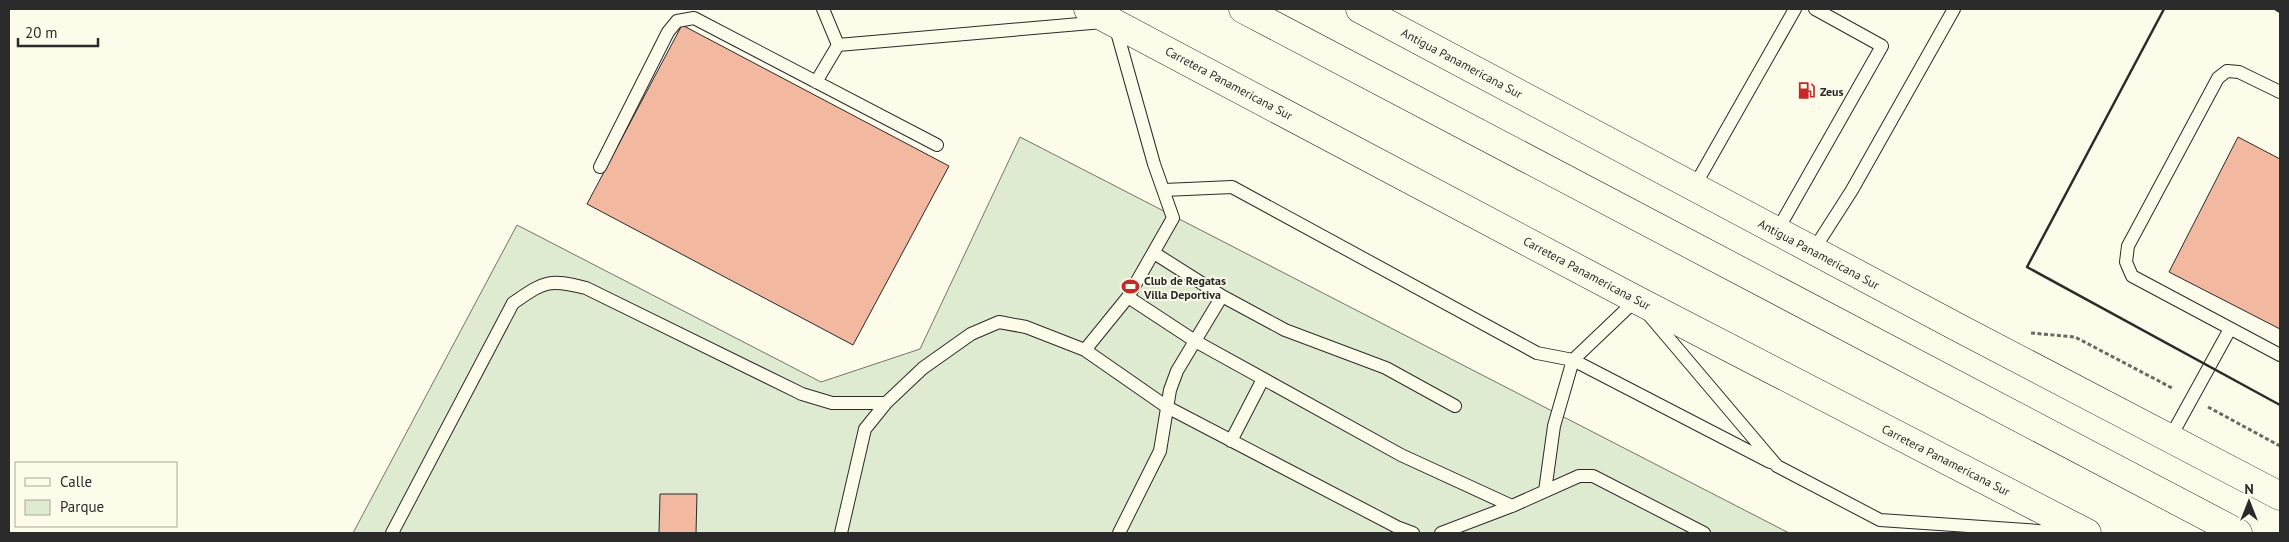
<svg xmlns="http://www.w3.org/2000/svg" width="2289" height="542" font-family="'PT Sans',sans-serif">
	<rect width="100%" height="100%" fill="#fdfbea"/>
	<path fill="#deebd1" stroke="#74746e" d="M 1020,137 L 1789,533 L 353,533 L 517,225 L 821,382 L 920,349 Z"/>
	<path fill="#f2b8a0" stroke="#2b2b2b" d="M 682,25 L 949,166 L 853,345 L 587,204 Z
		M 2238,137 L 2280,159 L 2280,329 L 2169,272 Z
		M 660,494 L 697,494 L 696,533 L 659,533 Z"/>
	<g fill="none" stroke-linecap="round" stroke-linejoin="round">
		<defs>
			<path id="lane" d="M 823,9 L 838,45 L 1103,22
				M 816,82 L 838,45
				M 2280,92 L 2239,72 L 2227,71 L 2218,78 L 2128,246 L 2126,262 L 2132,276 L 2280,355
				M 600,167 L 668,32 L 677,21 L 694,18 L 937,145
				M 1694,187 L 1795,9
				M 1164,190 L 1232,187 L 1537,353 L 1573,360 L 1636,300
				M 1777,231 L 1882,46 L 1815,9
				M 1813,251 L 1852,190 L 1954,9
				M 1154,253 L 1222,296 L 1285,330 L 1386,368 L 1455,406
				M 1128,297 L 1195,341 L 1401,455 L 1512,506
				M 1649,315 L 1777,466 L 1880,520 L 2070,533
				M 1085,350 L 1167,407 L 1397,527 L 1413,533
				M 2170,438 L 2230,329
				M 1231,441 L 1263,379
				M 1545,491 L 1554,426 L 1573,360 L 1770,462
				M 392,533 L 513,303 C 544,282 547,278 586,288 L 802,394 L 832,403 L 886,403
				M 841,533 L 865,429 L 886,403 L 923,368 L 971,334 L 999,322 L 1026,327 L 1085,350 L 1128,297 L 1173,218 L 1154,164 L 1115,25
				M 1119,533 L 1160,451 L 1170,390 L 1177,371 L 1222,296
				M 1441,533 L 1512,506 L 1579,476 L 1593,476 L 1704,533"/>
			<path id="primary" d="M 1360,9 L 1959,328 L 2280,496"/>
			<path id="highway" d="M 1088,9 L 1635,299 L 2087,533
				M 1243,9 L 2238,533"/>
		</defs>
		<use href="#lane" stroke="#2b2b2b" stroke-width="14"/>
		<use href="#primary" stroke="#2b2b2b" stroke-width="29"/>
		<use href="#highway" stroke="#2b2b2b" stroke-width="29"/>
		<path stroke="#6a6964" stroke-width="3" stroke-dasharray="4 2.5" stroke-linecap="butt" d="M 2031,333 L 2075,337 L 2174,389
			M 2208,407 L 2280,446"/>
		<use href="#lane" stroke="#fdfbea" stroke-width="12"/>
		<use href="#primary" stroke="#fdfbea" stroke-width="28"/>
		<use href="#highway" stroke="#fdfbea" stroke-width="28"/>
		<path stroke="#2b2b2b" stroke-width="2.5" d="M 2164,9 L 2027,267 L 2280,405
			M 2275,9 L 2280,12"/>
	</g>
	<defs>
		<symbol id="fuel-bare" viewBox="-9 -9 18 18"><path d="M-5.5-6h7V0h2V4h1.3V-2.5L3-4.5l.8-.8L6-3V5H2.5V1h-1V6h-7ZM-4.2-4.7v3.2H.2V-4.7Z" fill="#c62828" stroke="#fdfbea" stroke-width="2.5" paint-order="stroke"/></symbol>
		<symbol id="stadium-bare" viewBox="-9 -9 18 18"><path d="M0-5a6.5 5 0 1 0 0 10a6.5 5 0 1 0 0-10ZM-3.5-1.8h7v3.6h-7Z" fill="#c62828" stroke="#fdfbea" stroke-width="2.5" paint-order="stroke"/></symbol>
	</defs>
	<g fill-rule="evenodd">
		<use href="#fuel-bare" x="1794" y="78" width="25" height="25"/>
		<use href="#stadium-bare" x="1118" y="274" width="25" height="25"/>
	</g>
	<g text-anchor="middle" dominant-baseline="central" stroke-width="4" stroke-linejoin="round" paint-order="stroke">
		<g font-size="12" fill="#2b2b2b" stroke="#fdfbea">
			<text transform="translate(1462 63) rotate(28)">Antigua Panamericana Sur</text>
			<text transform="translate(1229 83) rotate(28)">Carretera Panamericana Sur</text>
			<text transform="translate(1819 254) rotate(28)">Antigua Panamericana Sur</text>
			<text transform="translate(1587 273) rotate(28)">Carretera Panamericana Sur</text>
			<text transform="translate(1946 460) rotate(27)">Carretera Panamericana Sur</text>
		</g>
		<g font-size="12" font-weight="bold" fill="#2b2b2b" stroke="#fdfbea" text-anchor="start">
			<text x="1820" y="91">Zeus</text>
			<text x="1144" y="280">Club de Regatas<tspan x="1144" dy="14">Villa Deportiva</tspan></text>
		</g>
	</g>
	<rect width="2289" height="542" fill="none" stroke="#2b2b2b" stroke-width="20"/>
	<rect x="15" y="462" width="162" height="65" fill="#fdfbea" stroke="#a9a89e"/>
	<rect x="25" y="478" width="25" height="8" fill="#fdfbea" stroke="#a9a89e"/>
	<text x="60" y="487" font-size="15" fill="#2b2b2b">Calle</text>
	<rect x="25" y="500" width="25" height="15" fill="#deebd1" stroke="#a9a89e"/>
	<text x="60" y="512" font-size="15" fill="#2b2b2b">Parque</text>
	<g transform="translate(2249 502)" stroke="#fdfbea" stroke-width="4" paint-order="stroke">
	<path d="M0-4L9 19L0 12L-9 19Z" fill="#2b2b2b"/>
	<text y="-8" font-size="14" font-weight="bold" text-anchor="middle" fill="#2b2b2b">N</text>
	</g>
	<path d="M18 38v8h80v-8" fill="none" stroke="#2b2b2b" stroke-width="2.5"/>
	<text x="25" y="38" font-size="15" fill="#2b2b2b" stroke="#fdfbea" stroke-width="4" paint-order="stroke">20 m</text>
</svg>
